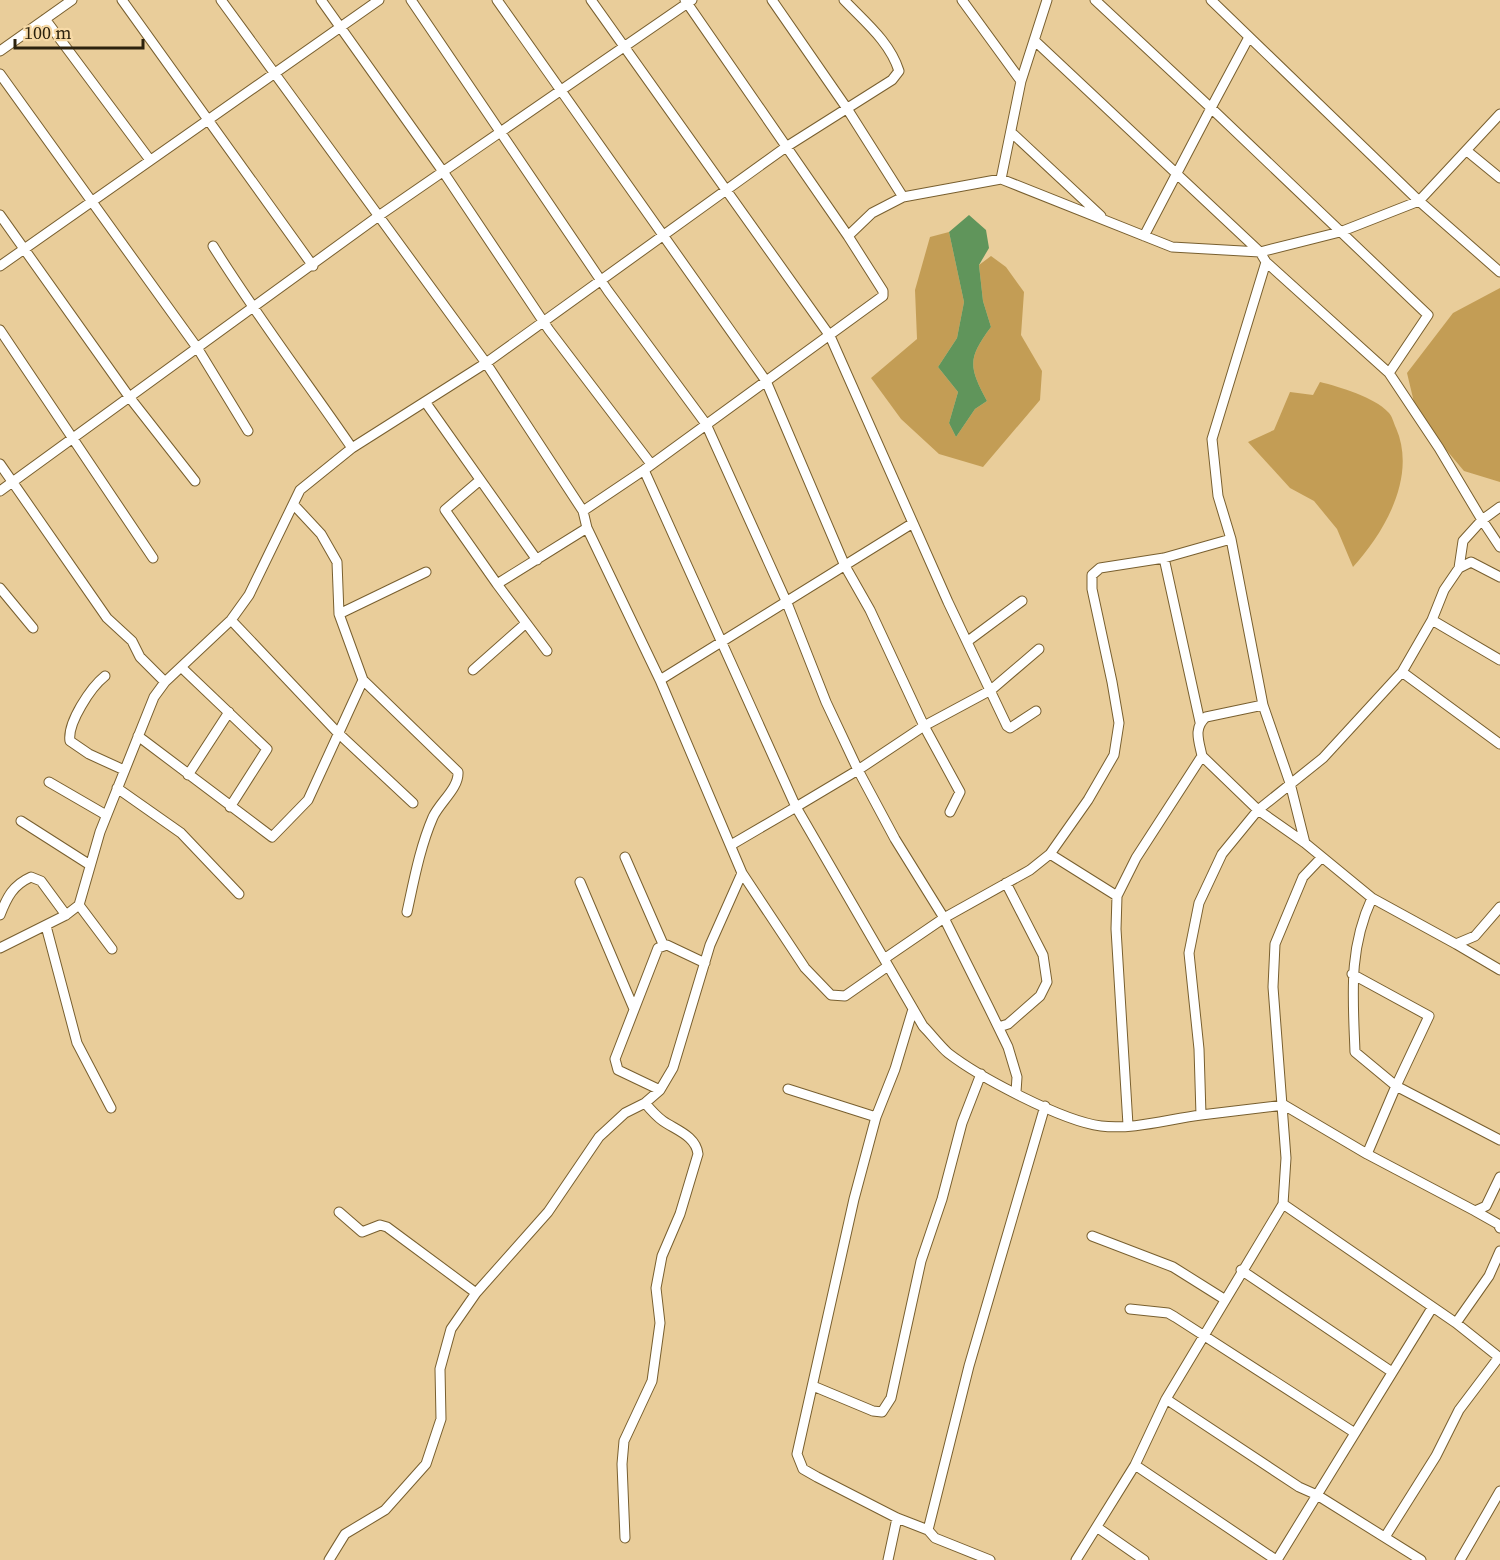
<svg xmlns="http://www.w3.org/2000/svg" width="1500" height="1560" font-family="'Source Serif 4',serif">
	<rect width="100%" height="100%" fill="#e9cd9a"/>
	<path fill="#c39d55" d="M 949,232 L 964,302 L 957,338 L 938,367 L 958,392 L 949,423 L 956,437 L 975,409 L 987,401 C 969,367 967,359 991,327 L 983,301 L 979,265 L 991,256 L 1006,267 L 1024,292 L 1021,335 L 1042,371 L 1040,400 L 983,467 L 939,454 L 901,419 L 871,378 L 917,339 L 915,290 L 930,237 Z
		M 1500,288 L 1500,482 L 1464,471 L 1417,415 L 1407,373 L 1453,313 Z
		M 1320,382 C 1340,387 1374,397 1388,412 C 1392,415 1394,424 1396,428 C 1417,476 1385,532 1353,567 L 1337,529 L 1314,501 L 1290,488 L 1248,442 L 1274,430 L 1290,392 L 1313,395 Z"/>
	<path fill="#60955b" d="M 969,215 L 986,230 L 989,248 L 979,265 L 983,301 L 991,327 C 967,359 969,367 987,401 L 975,409 L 956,437 L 949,423 L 958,392 L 938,367 L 957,338 L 964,302 L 949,232 Z"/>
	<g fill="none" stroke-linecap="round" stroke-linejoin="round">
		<defs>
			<path id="minor" d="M 122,0 L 313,266
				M 221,0 L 486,363 L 583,511 L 587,528 L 660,680 L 742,873 L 710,945 L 673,1068 L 660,1090 L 645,1103 L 625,1113 L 599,1137 L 548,1212 L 476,1293 L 451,1329 L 440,1369 L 441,1419 L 426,1464 L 385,1510 L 345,1534 L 329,1560
				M 321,0 L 444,173 L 549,330 L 651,464
				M 411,0 L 608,291 L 706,424 L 787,603 L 826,702 L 858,770 L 796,807 L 923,1026 C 931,1034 939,1045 948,1053 C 979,1077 1062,1121 1101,1126 C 1133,1130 1169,1119 1201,1115 L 1199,1049 L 1189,953 L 1199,903 L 1222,854 L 1258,810 L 1323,758 L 1402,672 L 1432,620 L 1444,590 L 1459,568 L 1471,562 L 1500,577
				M 497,0 L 766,381 L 845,566 L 870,610 L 924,726 L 960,792 L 950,812
				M 591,0 L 830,336 L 948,602 L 1007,726 L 1010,728 L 1036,711
				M 685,0 L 848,236
				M 772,0 L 846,107 L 903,197
				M 962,0 L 1021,81
				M 1095,0 L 1211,108 L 1249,37
				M 1211,0 L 1419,201 L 1500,272
				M 45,19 L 150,160
				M 1034,40 L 1260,252 L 1266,262 L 1389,373 L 1439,448 L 1482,520 L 1500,507
				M 0,51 L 72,0
				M 0,74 L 198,349 L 248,431
				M 1011,132 L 1101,216
				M 1467,151 L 1500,178
				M 1001,179 L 1021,81 L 1047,0
				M 0,215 L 130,398 L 195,481
				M 1144,236 L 1211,108 L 1428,315 L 1389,373
				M 1266,262 L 1212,439 L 1218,496 L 1231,539 L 1263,705 L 1290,783 L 1305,843
				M 0,266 L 379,0
				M 0,330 L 153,558
				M 426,403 L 537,560
				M 352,448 L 486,363 L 786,147 L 892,80 L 899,71 C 890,42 865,22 844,0
				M 0,464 L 107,618 L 132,641 L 140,657 L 165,682
				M 644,470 L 796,807 L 731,845
				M 479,481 L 445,510 L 497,584
				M 0,491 L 380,215 L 692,0
				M 294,505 L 321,534 L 337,562 L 339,614 L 363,680 L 458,772 C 459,788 440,802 433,817 C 420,847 414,880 407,912
				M 583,511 L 644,470 L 883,296 L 883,291 L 848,236 L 872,213 L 903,197 L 1001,179 L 1172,247 L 1260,252 L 1340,232 L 1419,201 L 1500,114
				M 1164,558 L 1200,722
				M 1459,568 L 1463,541 L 1482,520 L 1500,547
				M 0,588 L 33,628
				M 339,614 L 426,572
				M 231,620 L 337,732 L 413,803
				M 1432,620 L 1500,660
				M 968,641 L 1022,601
				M 547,651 L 497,584 L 587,528
				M 181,667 L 267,749 L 230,807
				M 473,670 L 525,624
				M 1402,672 L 1500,744
				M 105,676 C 91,687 67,723 70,741 L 89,754 L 124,770
				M 660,680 L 913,523
				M 138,736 L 272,837 L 308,800 L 363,680
				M 1202,756 L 1258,810 L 1305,843 L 1372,898 L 1456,944 L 1475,936 L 1500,907
				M 188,775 L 229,712
				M 49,782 L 106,815
				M 117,788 L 181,833 L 239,894
				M 21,821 L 90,865
				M 1050,854 L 1117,896
				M 625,857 L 663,944
				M 742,873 L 805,968 L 831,995 L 845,996 L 888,966
				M 580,882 L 634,1009
				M 79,905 L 112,949
				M 0,915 C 7,897 13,885 31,877 L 41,881 L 66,915
				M 46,926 L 77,1043 L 111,1108
				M 1456,944 L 1500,970
				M 0,948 L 66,915 L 79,905 L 100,832 L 154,697 L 165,682 L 231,620 L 249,595 L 300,490 L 352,448 C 306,381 256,315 213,246
				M 884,959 L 944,918 L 1030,870 L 1050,854 L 1088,800 L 1114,755 L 1119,723 L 1112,682 L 1092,589 L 1092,575 L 1100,568 L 1164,558 L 1231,539
				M 1352,974 L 1429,1016 L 1396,1086 L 1500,1140
				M 999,1027 L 1008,1024 L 1040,996 L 1047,982 L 1043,955 L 1006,883
				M 788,1089 L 876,1117 L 895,1069 L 913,1009
				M 660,1090 L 618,1070 L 615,1059 L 658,948 L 667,945 L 705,963
				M 1016,1092 L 1017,1077 L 1008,1047 L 989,1008 L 944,918 L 895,839 L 858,770 L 924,726 L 991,690 L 1039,649
				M 1201,1115 L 1284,1105 L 1367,1154 L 1396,1086 L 1355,1052 C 1353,996 1348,950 1372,898
				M 876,1117 L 854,1199 L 797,1454 L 803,1469 L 817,1477 L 897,1518 L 928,1530
				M 1128,1125 L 1116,929 L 1117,896 L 1136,858 L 1202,756 C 1199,741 1193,728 1206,717 L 1263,705
				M 1367,1154 L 1475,1211 L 1486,1206 L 1500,1177
				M 1283,1204 L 1456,1323 L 1500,1358
				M 1475,1211 L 1498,1224 L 1500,1228
				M 339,1212 L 362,1232 L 380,1225 L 387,1227 L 476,1293
				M 1092,1236 L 1173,1267 L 1224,1299
				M 1241,1270 L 1392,1372
				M 1130,1309 L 1168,1313 L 1175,1317 L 1355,1433
				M 1456,1323 L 1489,1276 L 1500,1251
				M 813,1386 L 873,1411 L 882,1412 L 891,1398 L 921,1261 L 942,1199 L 962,1123 L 981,1074
				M 1166,1399 L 1299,1487 L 1317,1495 L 1421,1560
				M 1098,1528 L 1144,1560
				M 1385,1537 L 1436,1456 L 1459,1410 L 1499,1357
				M 625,1538 L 622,1464 L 624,1441 L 652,1381 L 660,1323 L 656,1288 L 662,1256 L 680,1214 L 698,1154 C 696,1136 676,1130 663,1121 C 656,1116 650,1109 645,1103
				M 888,1560 L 897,1518
				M 990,1560 L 935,1538 L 928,1530 L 969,1366 L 1045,1106
				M 1076,1560 L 1135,1465
				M 1276,1560 L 1135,1465 L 1166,1399 L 1283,1204 L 1286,1158 L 1273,987 L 1275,944 L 1303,877 L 1322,857
				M 1277,1560 L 1432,1308
				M 1460,1560 L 1500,1491"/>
		</defs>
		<use href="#minor" stroke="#785f2f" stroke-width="11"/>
		<use href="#minor" stroke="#fff" stroke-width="9"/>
	</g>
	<path d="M15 39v9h128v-9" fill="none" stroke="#2c220e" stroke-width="3"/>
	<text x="24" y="39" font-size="18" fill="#2c220e" stroke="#f7daa7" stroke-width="4.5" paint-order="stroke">100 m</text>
</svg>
